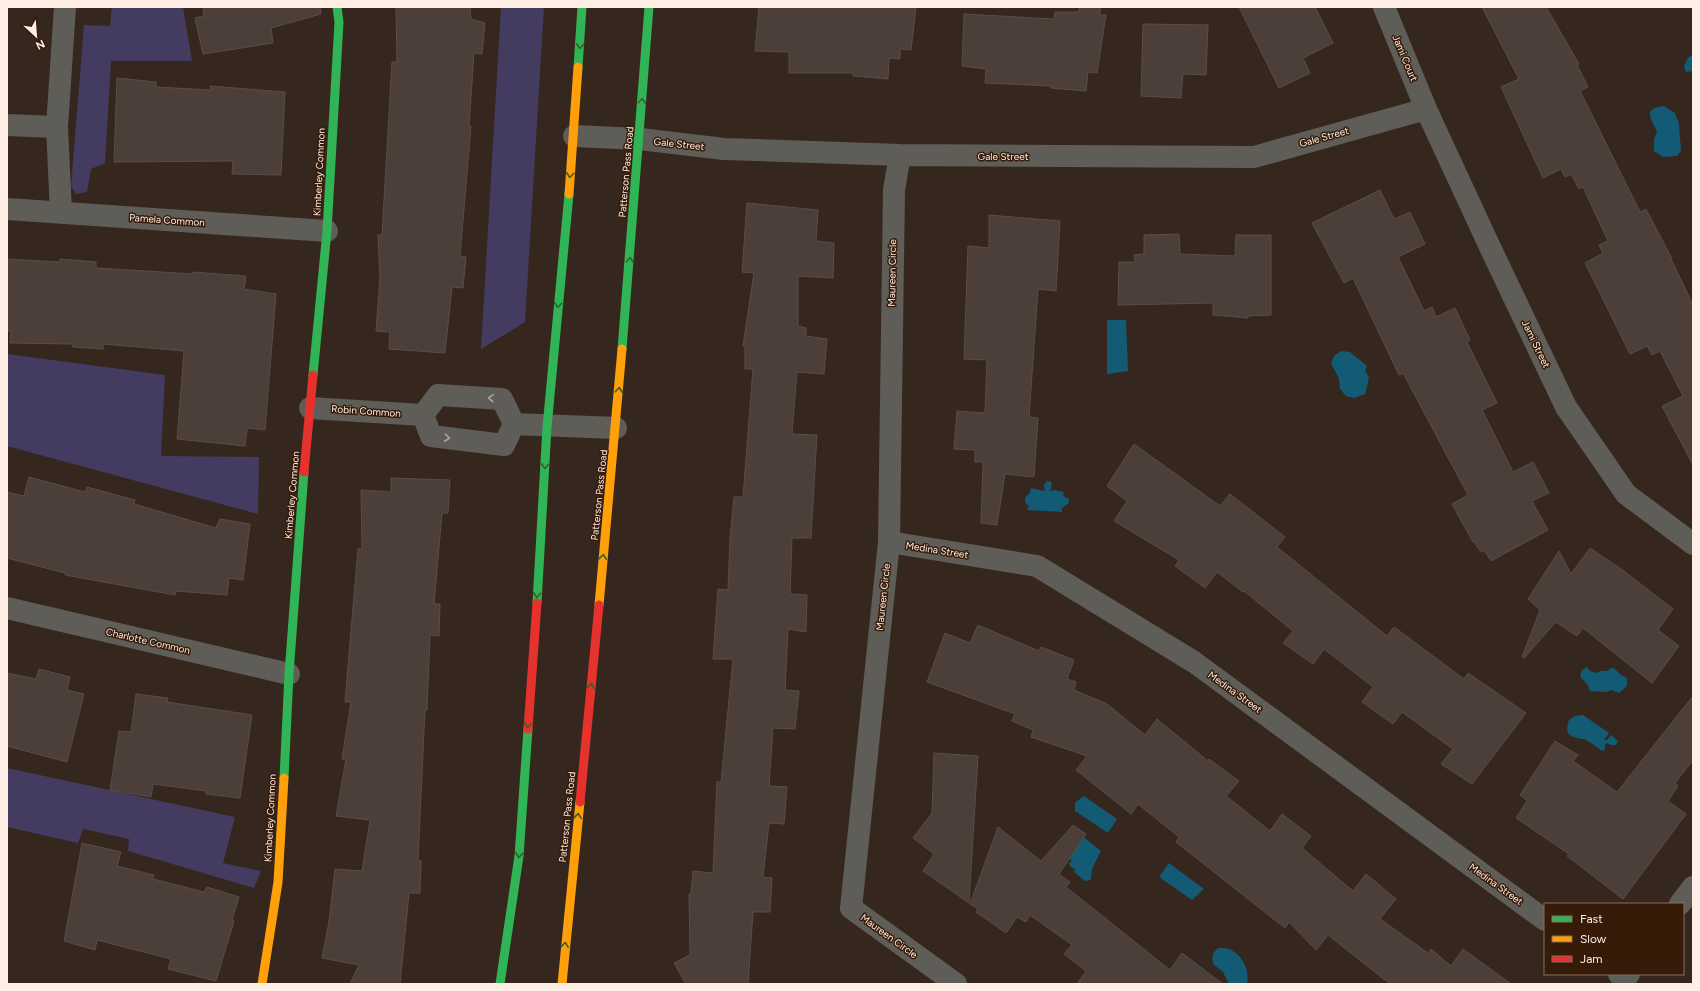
<svg xmlns="http://www.w3.org/2000/svg" width="1700" height="991" font-family="Figtree,sans-serif">
	<rect width="100%" height="100%" fill="#36271e"/>
	<path fill="#443b61" d="M 112,7 L 183,7 L 192,61 L 111,61 L 105,163 L 91,169 L 87,192 L 76,194 L 71,186 L 84,25 L 110,26 Z
		M 501,7 L 544,7 L 525,322 L 481,349 Z
		M 7,354 L 165,375 L 161,456 L 259,457 L 258,514 L 7,446 Z
		M 7,768 L 235,817 L 223,863 L 261,871 L 254,888 L 128,851 L 129,839 L 83,829 L 78,843 L 7,827 Z"/>
	<path fill="#135a74" d="M 1693,54 L 1693,71 L 1686,72 L 1684,66 L 1688,58 Z
		M 1664,106 L 1675,113 L 1679,124 L 1681,151 L 1677,156 L 1663,157 L 1654,151 L 1654,139 L 1657,132 C 1652,119 1641,109 1664,106 Z
		M 1107,320 L 1126,320 L 1128,371 L 1107,374 Z
		M 1341,351 L 1350,352 L 1367,366 L 1365,370 L 1369,378 L 1365,394 L 1354,398 L 1346,396 L 1340,389 L 1339,379 L 1331,363 L 1334,356 Z
		M 1047,481 L 1050,481 L 1052,484 L 1050,491 L 1054,490 L 1064,492 L 1063,496 L 1069,499 L 1069,503 L 1062,508 L 1062,512 L 1027,510 L 1029,505 L 1026,504 L 1025,499 L 1026,496 L 1030,493 L 1031,488 L 1045,491 L 1044,485 Z
		M 1587,667 L 1590,671 L 1596,673 L 1600,671 L 1607,671 L 1611,668 L 1614,668 L 1621,675 L 1627,678 L 1627,686 L 1619,693 L 1611,690 L 1607,692 L 1590,691 C 1589,689 1589,686 1587,684 C 1583,679 1578,679 1582,670 Z
		M 1583,715 L 1609,733 L 1604,740 L 1607,740 L 1611,735 L 1618,741 L 1616,745 L 1611,745 L 1607,743 L 1605,744 L 1605,750 L 1602,751 C 1600,749 1586,739 1583,739 C 1570,737 1564,735 1569,720 L 1575,716 Z
		M 1084,796 L 1117,819 L 1108,833 L 1075,811 L 1075,803 Z
		M 1077,832 L 1101,851 L 1092,869 L 1091,880 L 1085,881 L 1074,872 L 1075,870 L 1070,866 L 1069,863 L 1072,861 L 1065,855 Z
		M 1169,863 L 1204,889 L 1192,900 L 1159,877 Z
		M 1219,948 C 1237,946 1251,967 1247,984 L 1229,984 L 1223,972 L 1213,964 C 1212,956 1212,952 1219,948 Z"/>
	<path fill="#4c3e39" stroke="#5b4c46" d="M 203,7 L 320,7 L 321,14 L 271,28 L 273,43 L 203,54 L 195,18 L 204,16 Z
		M 396,7 L 470,7 L 471,19 L 485,23 L 482,54 L 474,53 L 469,125 L 471,126 L 460,256 L 466,257 L 463,288 L 452,287 L 445,353 L 389,349 L 390,332 L 376,331 L 380,278 L 378,235 L 382,235 L 392,62 L 397,62 Z
		M 759,7 L 916,7 L 911,50 L 900,49 L 900,59 L 889,58 L 888,79 L 853,76 L 853,73 L 789,73 L 789,52 L 755,51 Z
		M 1080,7 L 1100,7 L 1100,15 L 1106,15 L 1097,73 L 1088,72 L 1086,91 L 1051,88 L 1051,86 L 985,83 L 986,69 L 962,66 L 964,14 L 1054,19 L 1055,12 L 1078,12 Z
		M 1239,7 L 1315,7 L 1333,43 L 1303,58 L 1310,73 L 1279,88 Z
		M 1482,7 L 1546,7 L 1579,64 L 1577,65 L 1588,87 L 1580,91 L 1640,212 L 1646,209 L 1672,259 L 1671,259 L 1693,305 L 1693,465 L 1662,406 L 1683,396 L 1660,351 L 1652,355 L 1647,346 L 1630,354 L 1585,263 L 1603,253 L 1599,245 L 1608,241 L 1583,187 L 1579,189 L 1571,174 L 1565,177 L 1561,169 L 1543,178 L 1501,87 L 1519,79 Z
		M 1143,24 L 1208,25 L 1206,75 L 1183,74 L 1181,98 L 1141,96 Z
		M 117,78 L 156,82 L 156,87 L 211,90 L 210,86 L 285,92 L 281,175 L 232,174 L 233,161 L 114,162 Z
		M 1380,190 L 1394,219 L 1410,212 L 1425,244 L 1398,257 L 1424,311 L 1432,307 L 1436,317 L 1455,308 L 1470,340 L 1467,342 L 1497,403 L 1482,410 L 1513,472 L 1533,462 L 1549,493 L 1532,501 L 1548,530 L 1491,561 L 1484,550 L 1481,552 L 1474,542 L 1473,542 L 1452,504 L 1468,495 L 1403,373 L 1399,375 L 1353,278 L 1344,283 L 1312,223 Z
		M 747,203 L 818,210 L 816,241 L 834,243 L 833,278 L 798,276 L 798,326 L 806,328 L 806,336 L 827,339 L 824,374 L 797,372 L 792,434 L 817,435 L 811,538 L 792,538 L 790,594 L 807,595 L 806,632 L 788,629 L 785,690 L 799,691 L 795,729 L 773,728 L 769,786 L 787,787 L 784,824 L 769,823 L 763,877 L 772,878 L 770,912 L 753,912 L 748,984 L 686,984 L 674,963 L 690,955 L 689,894 L 691,894 L 693,871 L 713,873 L 717,782 L 721,782 L 733,659 L 713,659 L 718,589 L 728,590 L 730,539 L 734,497 L 743,497 L 753,369 L 745,369 L 745,346 L 743,346 L 754,273 L 742,272 Z
		M 989,215 L 1060,221 L 1056,291 L 1038,289 L 1029,417 L 1038,418 L 1034,477 L 1005,474 L 997,525 L 981,523 L 983,462 L 975,462 L 975,450 L 954,449 L 957,411 L 985,413 L 987,360 L 964,359 L 968,246 L 989,248 Z
		M 1179,234 L 1180,254 L 1235,256 L 1236,235 L 1271,235 L 1271,315 L 1248,316 L 1248,318 L 1213,315 L 1213,303 L 1118,305 L 1119,262 L 1135,262 L 1134,255 L 1144,254 L 1144,235 Z
		M 7,259 L 60,262 L 60,259 L 96,262 L 96,268 L 193,274 L 193,272 L 246,276 L 244,289 L 276,294 L 265,430 L 247,428 L 245,446 L 177,439 L 184,351 L 103,344 L 103,349 L 73,347 L 72,344 L 10,343 L 11,331 L 7,331 Z
		M 1134,444 L 1220,506 L 1230,494 L 1285,537 L 1277,547 L 1387,636 L 1394,627 L 1464,679 L 1468,673 L 1526,713 L 1472,784 L 1441,764 L 1453,749 L 1402,712 L 1393,724 L 1362,702 L 1373,687 L 1324,649 L 1313,664 L 1283,643 L 1293,631 L 1244,591 L 1243,592 L 1217,572 L 1205,588 L 1175,566 L 1179,560 L 1114,521 L 1127,501 L 1107,486 Z
		M 29,477 L 85,492 L 87,487 L 135,500 L 134,504 L 216,528 L 220,519 L 250,524 L 243,580 L 229,578 L 227,595 L 176,591 L 175,595 L 65,575 L 65,573 L 7,558 L 7,492 L 24,496 Z
		M 391,478 L 450,480 L 448,513 L 442,513 L 434,604 L 440,604 L 439,636 L 430,635 L 427,710 L 425,710 L 418,860 L 421,861 L 420,893 L 409,893 L 400,984 L 350,984 L 359,965 L 322,958 L 329,922 L 335,869 L 362,871 L 370,820 L 336,816 L 346,759 L 342,759 L 351,702 L 345,702 L 358,549 L 362,549 L 361,490 L 391,492 Z
		M 1590,548 L 1624,571 L 1673,609 L 1658,630 L 1679,646 L 1652,683 L 1583,628 L 1577,636 L 1556,622 L 1524,658 L 1522,657 L 1540,610 L 1528,599 L 1559,551 L 1571,574 Z
		M 978,625 L 1039,651 L 1041,647 L 1074,660 L 1067,679 L 1076,682 L 1074,690 L 1107,704 L 1145,735 L 1157,719 L 1208,761 L 1209,759 L 1239,781 L 1226,796 L 1270,831 L 1282,814 L 1311,836 L 1302,848 L 1353,891 L 1366,874 L 1396,899 L 1380,919 L 1428,953 L 1431,949 L 1451,966 L 1463,949 L 1511,984 L 1390,984 L 1328,935 L 1316,950 L 1289,922 L 1285,928 L 1176,842 L 1179,837 L 1138,804 L 1131,814 L 1076,770 L 1087,756 L 1031,737 L 1033,730 L 1012,721 L 1015,714 L 927,682 L 945,633 L 970,643 Z
		M 39,669 L 70,677 L 67,690 L 84,694 L 67,762 L 7,746 L 7,673 L 36,679 Z
		M 136,694 L 168,698 L 167,702 L 252,715 L 240,798 L 206,794 L 206,791 L 153,784 L 151,797 L 110,790 L 119,731 L 131,732 Z
		M 1693,696 L 1693,760 L 1675,783 L 1678,786 L 1668,801 L 1686,814 L 1623,899 L 1567,856 L 1569,854 L 1516,818 L 1527,801 L 1520,795 L 1555,741 L 1578,755 L 1573,761 L 1617,792 Z
		M 934,753 L 978,756 L 969,903 L 923,871 L 934,854 L 913,838 L 932,813 Z
		M 1073,825 L 1086,834 L 1059,874 L 1070,882 L 1066,887 L 1170,970 L 1182,953 L 1223,984 L 1077,984 L 1086,971 L 1064,954 L 1072,945 L 1030,915 L 1026,922 L 1017,917 L 1006,933 L 976,912 L 978,909 L 970,904 L 998,827 L 1041,861 Z
		M 82,843 L 121,852 L 117,866 L 154,875 L 153,879 L 204,892 L 207,887 L 239,897 L 232,920 L 234,921 L 216,981 L 168,969 L 171,959 L 97,940 L 95,950 L 64,941 Z"/>
	<g fill="none" stroke-linecap="round" stroke-linejoin="round">
		<path stroke="#5f5d57" stroke-width="22" d="M 1384,7 L 1426,109 L 1489,245 L 1566,407 L 1626,494 L 1693,544
			M 7,125 L 57,127
			M 574,136 L 640,139 L 724,149 L 900,155 L 1254,157 L 1426,109
			M 900,155 L 894,190 L 889,542 L 851,908 L 956,984
			M 7,209 L 327,231
			M 61,212 L 57,127 L 65,7
			M 310,408 L 423,415
			M 423,415 L 431,436 L 504,445 L 514,424
			M 423,415 L 438,395 L 502,399 L 514,424
			M 514,424 L 616,428
			M 889,542 L 1037,566 L 1194,662 L 1545,920
			M 7,608 L 289,674
			M 1680,904 L 1693,887
			M 1619,974 L 1625,979 L 1629,974"/>
		<path stroke="#30b455" stroke-width="9" d="M 578,67 L 582,7
			M 622,349 L 649,7
			M 313,375 L 327,231 L 339,22 L 337,7
			M 537,603 L 547,427 L 569,194
			M 284,778 L 289,674 L 304,472
			M 500,984 L 519,856 L 528,729"/>
		<path stroke="#ff9f0a" stroke-width="9" d="M 569,194 L 578,67
			M 599,605 L 622,349
			M 262,984 L 278,882 L 284,778
			M 562,984 L 580,802"/>
		<path stroke="#e5322d" stroke-width="9" d="M 304,472 L 313,375
			M 528,729 L 537,603
			M 580,802 L 599,605"/>
	</g>
	<defs><path id="oneway-chevron" d="M-2-3.5L2.5 0L-2 3.5" fill="none" stroke-width="1.6" stroke-linecap="round" stroke-linejoin="round"/></defs>
	<g stroke="#34602b">
		<use href="#oneway-chevron" transform="translate(580 46) rotate(94)"/>
		<use href="#oneway-chevron" transform="translate(642 101) rotate(-86)"/>
		<use href="#oneway-chevron" transform="translate(570 175) rotate(96)"/>
		<use href="#oneway-chevron" transform="translate(630 260) rotate(-85)"/>
		<use href="#oneway-chevron" transform="translate(558 305) rotate(96)"/>
		<use href="#oneway-chevron" transform="translate(619 390) rotate(-85)"/>
		<use href="#oneway-chevron" transform="translate(545 466) rotate(93)"/>
		<use href="#oneway-chevron" transform="translate(603 557) rotate(-84)"/>
		<use href="#oneway-chevron" transform="translate(537 595) rotate(94)"/>
		<use href="#oneway-chevron" transform="translate(591 686) rotate(-84)"/>
		<use href="#oneway-chevron" transform="translate(528 725) rotate(94)"/>
		<use href="#oneway-chevron" transform="translate(578 816) rotate(-84)"/>
		<use href="#oneway-chevron" transform="translate(519 855) rotate(96)"/>
		<use href="#oneway-chevron" transform="translate(565 945) rotate(-84)"/>
	</g>
	<g stroke="#aea69e">
		<use href="#oneway-chevron" transform="translate(491 398) rotate(-176)"/>
		<use href="#oneway-chevron" transform="translate(447 438) rotate(7)"/>
	</g>
	<g text-anchor="middle" dominant-baseline="central" stroke-width="3" stroke-linejoin="round" paint-order="stroke">
		<g font-size="10" fill="#feeee5" stroke="#371b09">
			<text transform="translate(1405 58) rotate(67)">Jami Court</text>
			<text transform="translate(1324 137) rotate(-16)">Gale Street</text>
			<text transform="translate(679 144) rotate(6)">Gale Street</text>
			<text x="1003" y="156">Gale Street</text>
			<text transform="translate(319 172) rotate(-87)">Kimberley Common</text>
			<text transform="translate(626 172) rotate(-85)">Patterson Pass Road</text>
			<text transform="translate(167 220) rotate(4)">Pamela Common</text>
			<text transform="translate(892 273) rotate(-89)">Maureen Circle</text>
			<text transform="translate(1536 344) rotate(64)">Jami Street</text>
			<text transform="translate(366 411) rotate(4)">Robin Common</text>
			<text transform="translate(292 495) rotate(-85)">Kimberley Common</text>
			<text transform="translate(599 495) rotate(-84)">Patterson Pass Road</text>
			<text transform="translate(937 550) rotate(9)">Medina Street</text>
			<text transform="translate(883 597) rotate(-84)">Maureen Circle</text>
			<text transform="translate(148 641) rotate(13)">Charlotte Common</text>
			<text transform="translate(1235 692) rotate(36)">Medina Street</text>
			<text transform="translate(567 817) rotate(-84)">Patterson Pass Road</text>
			<text transform="translate(270 818) rotate(-87)">Kimberley Common</text>
			<text transform="translate(1496 884) rotate(36)">Medina Street</text>
			<text transform="translate(889 936) rotate(36)">Maureen Circle</text>
		</g>
	</g>
	<rect width="1700" height="991" fill="none" stroke="#feeee5" stroke-width="16"/>
	<rect x="1544" y="903" width="140" height="72" fill="#371b09" stroke="#876f61"/>
	<rect x="1552" y="916" width="20" height="6" fill="#30b455" stroke="#876f61"/>
	<text x="1580" y="923" font-size="12" fill="#feeee5">Fast</text>
	<rect x="1552" y="936" width="20" height="6" fill="#ff9f0a" stroke="#876f61"/>
	<text x="1580" y="943" font-size="12" fill="#feeee5">Slow</text>
	<rect x="1552" y="956" width="20" height="6" fill="#e5322d" stroke="#876f61"/>
	<text x="1580" y="963" font-size="12" fill="#feeee5">Jam</text>
	<g transform="translate(36 36) rotate(154)" stroke="#371b09" stroke-width="3" paint-order="stroke">
	<path d="M0-3L7 15L0 10L-7 15Z" fill="#feeee5"/>
	<text y="-6" font-size="11" font-weight="bold" text-anchor="middle" fill="#feeee5">N</text>
	</g>
</svg>
